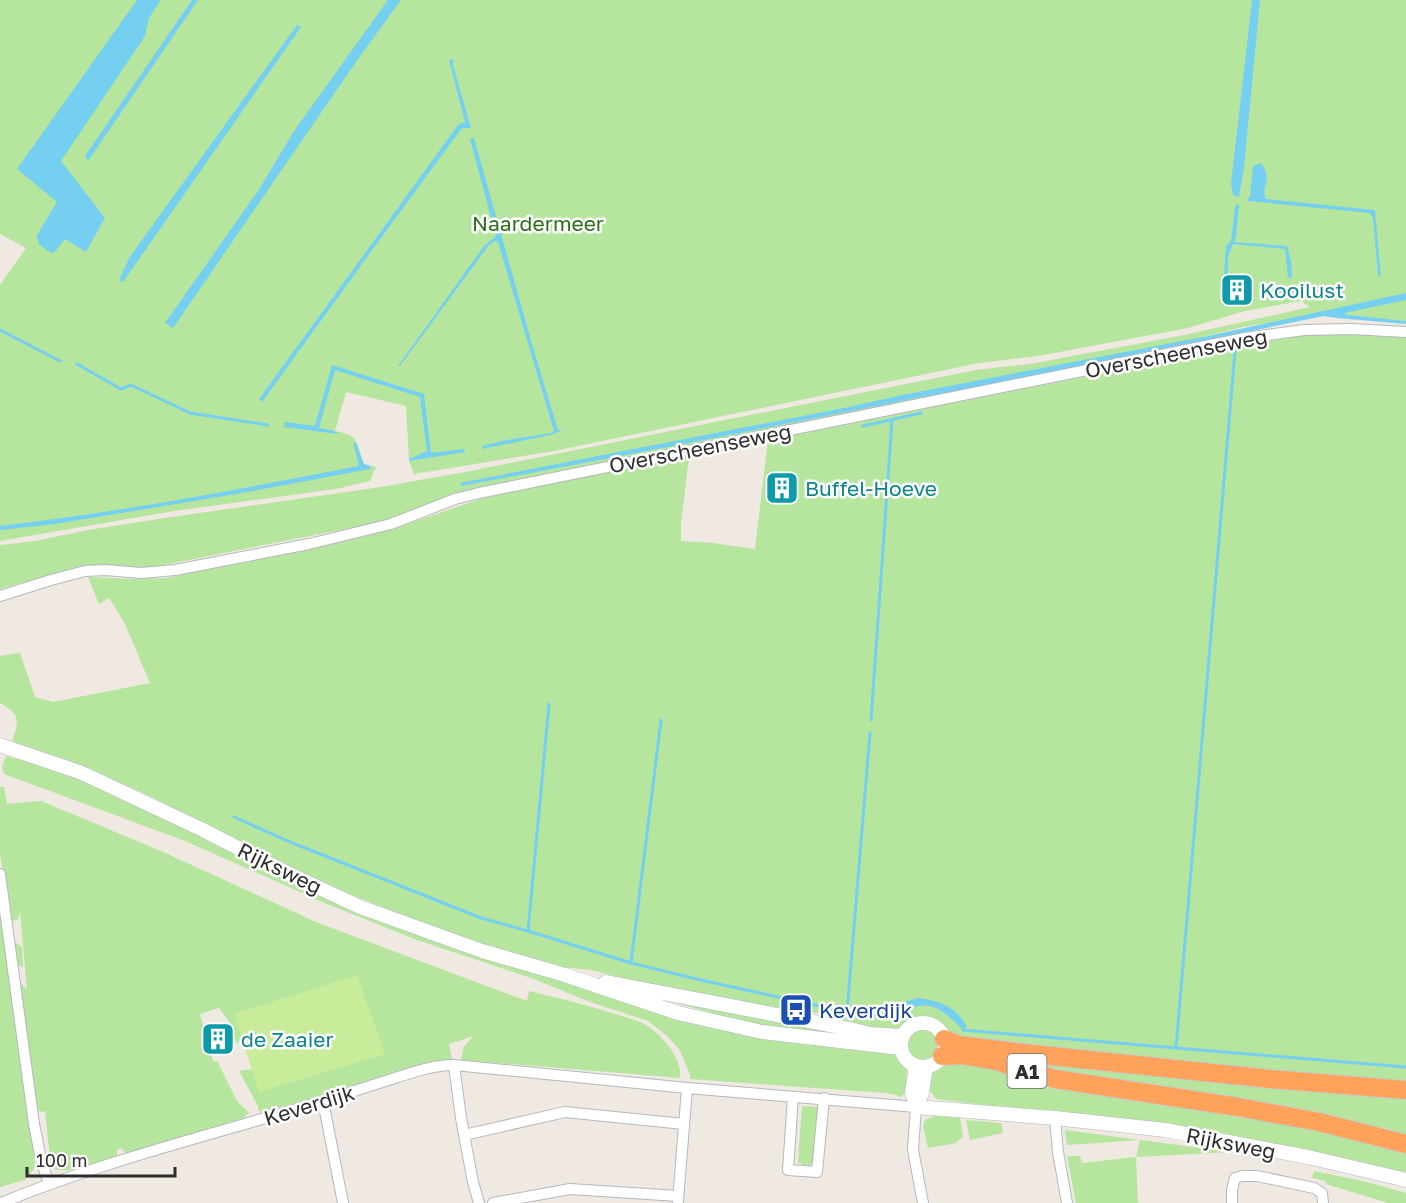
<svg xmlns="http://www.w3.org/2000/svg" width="1406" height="1203" font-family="'Golos Text',sans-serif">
	<rect width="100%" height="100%" fill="#efe9e1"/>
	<path fill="#b6e59e" d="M 0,0 L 1406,0 L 1406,321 L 1321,313 L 1305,317 L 1243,327 L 1010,384 L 599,466 L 391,520 L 153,567 L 100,566 L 72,568 L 0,589 L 0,545 L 35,541 L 88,530 L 158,519 L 381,487 L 465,472 L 976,370 L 1030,364 L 1184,335 L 1310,307 L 1301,301 L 1245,311 L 1188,328 L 1038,356 L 979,363 L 554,451 L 414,474 L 409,461 L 414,460 L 414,457 L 409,459 L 406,406 L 346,392 L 335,431 C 361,435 358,447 364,468 L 371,466 L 376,467 L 370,481 L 336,489 L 174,511 L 0,541 L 0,285 L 26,248 L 0,234 Z
		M 1313,333 L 1406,335 L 1406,1087 L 956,1041 C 943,1028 930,1010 910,1021 C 904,1025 900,1029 893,1032 L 847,1024 L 837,1017 L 787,1007 L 764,1009 L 692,995 L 591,970 L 560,967 L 501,950 L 421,922 L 313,880 L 150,796 L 90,770 L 12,741 C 19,721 21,714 0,703 L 0,656 L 20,653 L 35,697 L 53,702 L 150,683 L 124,622 L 109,598 L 99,604 L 88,577 L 134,579 L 167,578 L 390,530 L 489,496 L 689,456 L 681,524 L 681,541 L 713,543 L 755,549 L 768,440 L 1031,387 Z
		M 6,756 L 55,769 L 85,779 L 294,880 L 663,1012 L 893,1051 L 907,1070 L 906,1091 L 904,1094 L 900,1097 L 896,1095 L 886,1093 L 690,1079 L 690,1074 L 679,1049 L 666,1035 L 648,1021 L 590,1002 L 534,979 L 417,940 L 327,904 L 185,841 L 4,774 L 2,767 Z
		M 0,787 L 4,787 L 7,804 L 41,801 L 161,851 L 316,922 L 527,1001 L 529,991 C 558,998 587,1005 615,1014 C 624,1017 634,1019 642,1023 C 659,1031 683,1058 680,1078 L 461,1060 L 464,1046 L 474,1036 L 449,1044 L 452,1060 L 424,1065 L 261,1113 L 258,1109 L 257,1104 L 239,1071 L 252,1069 L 259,1092 L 235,1014 L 243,1042 L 236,1043 L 230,1023 L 219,1008 L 200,1014 L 213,1061 L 217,1061 L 237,1101 L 249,1113 L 243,1118 L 126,1154 L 122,1148 L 117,1150 L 117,1157 C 101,1162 66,1177 51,1167 L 45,1111 L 41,1112 L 38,1110 L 18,980 L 27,990 L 20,912 L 18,919 L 10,922 L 5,881 L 0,855 Z
		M 0,892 L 14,941 L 22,947 L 23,967 L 11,963 L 39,1163 L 25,1180 L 0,1187 Z
		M 599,983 L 850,1032 L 866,1041 L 758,1027 L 702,1010 Z
		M906 1045a16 16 0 1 1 32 0a16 16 0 1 1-32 0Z
		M 953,1047 L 1255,1083 L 1406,1099 L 1406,1141 L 1073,1078 Z
		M 948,1059 L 1319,1131 L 1406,1154 L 1406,1174 L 1009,1108 L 936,1099 L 931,1092 L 929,1091 L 931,1072 Z
		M 802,1106 L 820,1107 L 815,1160 L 811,1165 L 803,1165 L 798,1162 Z
		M 934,1116 L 960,1118 L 963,1136 L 956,1143 L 928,1148 L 923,1126 L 925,1120 Z
		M 966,1120 L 1001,1123 L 1003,1133 L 970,1140 Z
		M 1066,1130 L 1230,1152 L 1136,1157 L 1138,1203 L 1076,1203 L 1067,1156 L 1080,1156 L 1082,1163 L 1136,1157 L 1140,1140 L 1067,1145 L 1065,1133 Z
		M 1314,1171 L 1367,1182 L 1406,1193 L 1406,1203 L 1388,1203 L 1326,1184 L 1326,1181 L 1312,1178 Z"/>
	<path fill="#c9ec9a" d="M 357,975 L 385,1054 L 259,1092 L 234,1014 Z"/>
	<path fill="#75cff0" d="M 137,0 L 161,0 L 149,18 L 145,36 L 61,161 L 105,218 L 86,252 L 65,239 L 53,254 L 38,244 L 39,241 L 36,237 L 57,202 L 17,169 Z
		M 192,0 L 198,0 L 88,161 L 85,156 Z
		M 388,0 L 401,0 L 358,59 L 173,328 L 165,323 L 258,191 L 294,131 Z
		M 1252,0 L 1260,0 L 1244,167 L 1239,197 L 1238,197 L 1233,195 L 1231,184 Z
		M 297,25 L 301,27 L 123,282 L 119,280 L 129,258 Z
		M 453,59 L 453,65 L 471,128 L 462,128 L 389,227 L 262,402 L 259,399 L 458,125 L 465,122 L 449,60 Z
		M 474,138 L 534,351 L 558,430 L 562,431 L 550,435 L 482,449 L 482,446 L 507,440 L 551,433 L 554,431 L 498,242 L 495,241 L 489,245 L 400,366 L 398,366 L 484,246 L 496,236 L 470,139 Z
		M 1261,163 C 1274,181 1260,185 1266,199 L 1375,210 L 1381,277 L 1378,275 L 1373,218 L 1370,213 L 1248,201 L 1247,199 L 1250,197 L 1253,166 Z
		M 1237,204 L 1239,205 L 1236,237 L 1234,242 L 1287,246 L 1291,261 L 1292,277 L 1288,278 L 1285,249 L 1233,244 L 1228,257 L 1228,273 L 1225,279 L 1224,306 L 1222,305 L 1226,246 L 1231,241 L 1235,207 Z
		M 1406,293 L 1406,300 L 1344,313 L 1348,315 L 1406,321 L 1406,324 L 1337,318 L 1324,316 L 998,383 L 921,397 L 684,444 L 461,486 L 460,483 L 849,407 L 902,395 L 1208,336 Z
		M 332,365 L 424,394 L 431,453 L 464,449 L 465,452 L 409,461 L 409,459 L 427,451 L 420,397 L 335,370 L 319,428 L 335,431 L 338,434 L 284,427 L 285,422 L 315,426 Z
		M 353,442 L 356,443 L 364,464 L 371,466 L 370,469 L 236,494 L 55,524 L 0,530 L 0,526 C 121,512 240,489 359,466 Z
		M 919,998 C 941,1001 955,1007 967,1026 L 963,1030 C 935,1001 923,998 889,1020 L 886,1016 L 903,1002 Z"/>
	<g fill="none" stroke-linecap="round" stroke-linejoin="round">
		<path stroke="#75cff0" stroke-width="3" d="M 0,330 L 60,361
			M 77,364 L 121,389 L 131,385 L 190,413 L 268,425
			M 863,426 L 921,413
			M 871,720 L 892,421
			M 234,817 L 290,842 L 481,918 L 528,931 L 549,704
			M 528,931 L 631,963 L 705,981 L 847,1012 L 886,1016
			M 631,963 L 661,720
			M 847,1012 L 870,733
			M 963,1030 L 1176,1048 L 1235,351
			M 1176,1048 L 1406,1067"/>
		<defs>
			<path id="minor" d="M 0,596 L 51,580 L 85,571 L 106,570 L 141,573 L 175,570 L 309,544 L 391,524 L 455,499 L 479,493 L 1245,338 L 1304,330 L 1351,329 L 1406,332
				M 0,874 L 34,1124 L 41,1160 L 49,1184
				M 454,1065 L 461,1118 L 473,1182 L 479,1203
				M 793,1097 L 788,1170 L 817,1172 L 824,1098
				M 323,1101 L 343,1203
				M 1055,1118 L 1058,1152 L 1067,1203
				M 464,1135 L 565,1112 L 684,1124
				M 678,1201 L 687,1088
				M 1,1203 C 106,1160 215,1134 323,1101 C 346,1094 369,1086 392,1079 C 413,1072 433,1065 454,1065 L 687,1088 L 916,1107 L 913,1150 L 923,1203
				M 493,1203 L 570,1189 L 678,1196
				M 1232,1203 L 1232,1190 L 1235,1178 L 1242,1176 L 1257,1176 L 1314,1188 L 1322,1193 L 1323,1203"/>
			<path id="secondary" d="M 0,745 L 82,773 L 201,829 L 287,873 L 360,907 L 482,951 L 565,975 L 678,1013 L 762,1032 L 900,1048
				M 606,982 L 850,1029 L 870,1034 L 902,1036
				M901 1045a22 22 0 1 1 44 0a22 22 0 1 1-44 0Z
				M 914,1066 L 915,1074 L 912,1092 L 916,1107
				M 916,1107 L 1055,1118 L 1165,1130 L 1308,1157 L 1406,1180
				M 916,1107 L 922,1093 L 926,1067"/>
			<path id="motorway" d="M 944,1039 L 959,1045 L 1023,1053 L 1270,1079 L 1406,1090
				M 942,1056 L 962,1055 L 992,1060 L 1055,1079 L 1238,1107 L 1319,1122 L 1406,1144"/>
		</defs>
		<use href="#minor" stroke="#b4b7c1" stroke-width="12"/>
		<use href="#secondary" stroke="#b4b7c1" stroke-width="15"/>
		<use href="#motorway" stroke="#c9c9c9" stroke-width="20"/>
		<use href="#minor" stroke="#fff" stroke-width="10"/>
		<use href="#secondary" stroke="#fff" stroke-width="14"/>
		<use href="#motorway" stroke="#ffa35c" stroke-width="18"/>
	</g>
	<defs>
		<symbol id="building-square" viewBox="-11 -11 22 22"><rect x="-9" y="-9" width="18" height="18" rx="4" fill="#0f9aa8" stroke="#fff"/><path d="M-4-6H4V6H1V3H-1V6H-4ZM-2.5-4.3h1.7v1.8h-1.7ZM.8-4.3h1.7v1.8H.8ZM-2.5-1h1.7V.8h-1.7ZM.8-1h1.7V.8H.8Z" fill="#fff"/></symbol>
		<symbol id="bus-square" viewBox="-11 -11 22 22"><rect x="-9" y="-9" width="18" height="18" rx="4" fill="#1a4fb4" stroke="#fff"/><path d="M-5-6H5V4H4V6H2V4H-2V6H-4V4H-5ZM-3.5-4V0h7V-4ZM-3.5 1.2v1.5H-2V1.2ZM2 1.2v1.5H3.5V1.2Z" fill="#fff"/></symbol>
	</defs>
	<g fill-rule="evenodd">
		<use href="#building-square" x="1218" y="271" width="38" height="38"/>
		<use href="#building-square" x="763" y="469" width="38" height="38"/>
		<use href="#bus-square" x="777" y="991" width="38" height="38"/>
		<use href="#building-square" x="199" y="1020" width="38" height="38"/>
	</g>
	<g text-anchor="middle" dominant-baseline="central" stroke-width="5" stroke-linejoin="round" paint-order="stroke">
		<rect fill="#fff" stroke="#6d6d6d" stroke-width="1.5" x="1007.5" y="1054" width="39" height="34" rx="4.5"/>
		<g font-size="20" font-weight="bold" fill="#2e2e2e">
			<text x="1027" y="1071">A1</text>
		</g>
		<g font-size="21" fill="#2c6e1b" stroke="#fff">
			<text x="538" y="223">Naardermeer</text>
		</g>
		<g font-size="21" fill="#0d838f" stroke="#fff" text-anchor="start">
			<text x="1260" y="290">Kooilust</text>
			<text x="805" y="488">Buffel-Hoeve</text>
			<text x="241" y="1039">de Zaaier</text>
		</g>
		<g font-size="21" fill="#2e2e2e" stroke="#fff">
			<text transform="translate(1176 353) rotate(-11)">Overscheenseweg</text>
			<text transform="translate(700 448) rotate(-11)">Overscheenseweg</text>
			<text transform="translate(280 868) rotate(26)">Rijksweg</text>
			<text transform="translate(309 1105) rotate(-17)">Keverdijk</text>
			<text transform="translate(1231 1143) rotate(11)">Rijksweg</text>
		</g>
		<g font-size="21" fill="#164399" stroke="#fff" text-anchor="start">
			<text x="819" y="1010">Keverdijk</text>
		</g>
	</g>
	<path d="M27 1167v9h148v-9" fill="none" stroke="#2e2e2e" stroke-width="3"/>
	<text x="36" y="1167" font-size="18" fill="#2e2e2e" stroke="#ffffff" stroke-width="4.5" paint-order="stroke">100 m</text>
</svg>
